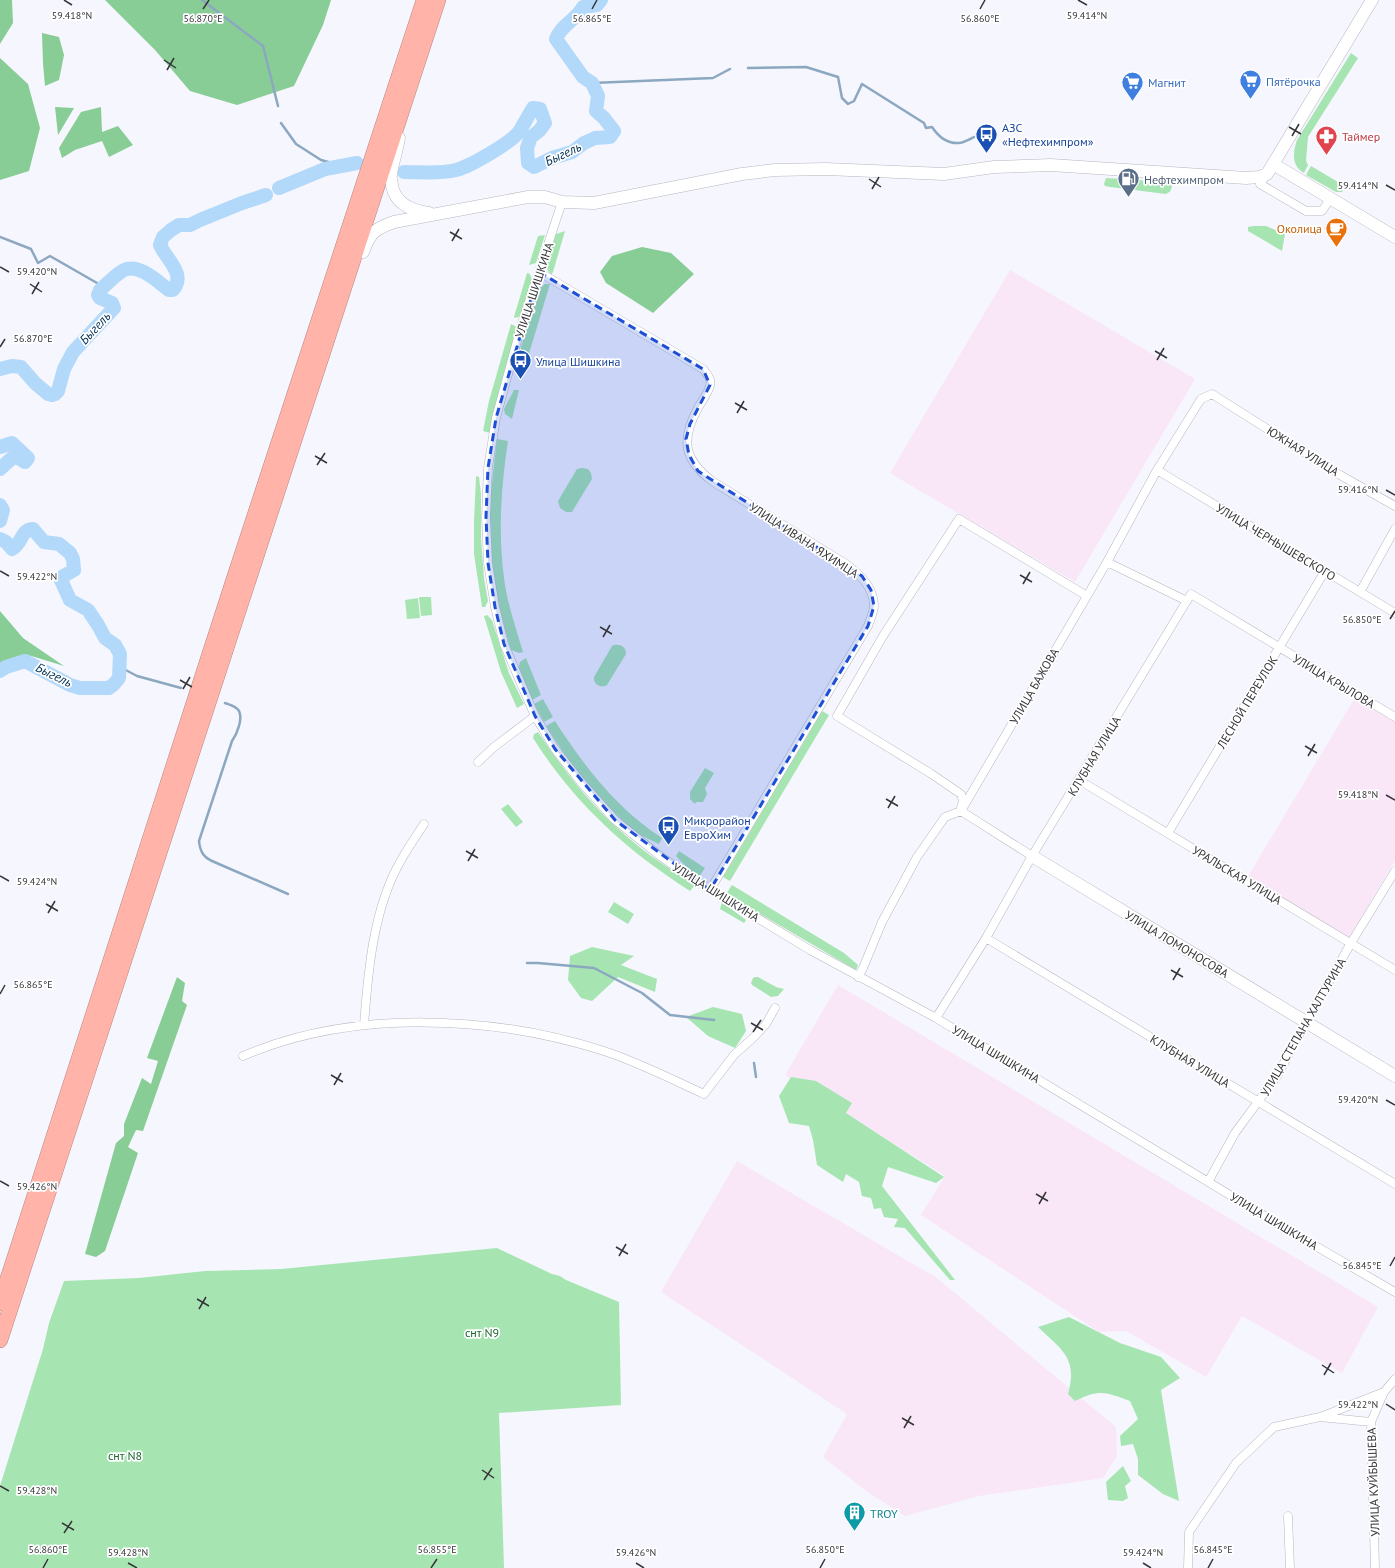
<svg xmlns="http://www.w3.org/2000/svg" width="1395" height="1568" font-family="'PT Sans',sans-serif">
	<rect width="100%" height="100%" fill="#f6f6fe"/>
	<path fill="#f9e7f8" d="M 1010,270 L 1195,379 L 1075,582 L 890,473 Z
		M 1356,696 L 1395,721 L 1395,860 L 1349,938 L 1247,878 Z
		M 838,985 L 1378,1307 L 1342,1373 L 1242,1316 L 1206,1377 L 1126,1331 L 1099,1332 L 921,1215 L 945,1176 L 785,1075 Z
		M 737,1161 L 937,1278 L 1116,1427 L 1117,1456 L 1103,1478 L 979,1496 L 905,1516 L 866,1491 L 823,1457 L 847,1414 L 661,1292 Z"/>
	<path fill="#a6e5b1" d="M 1351,53 L 1358,58 L 1308,137 L 1306,161 L 1308,165 L 1304,173 C 1291,166 1293,152 1297,140 Z
		M 1311,166 L 1343,185 L 1344,187 L 1342,192 L 1336,192 L 1306,175 Z
		M 1106,178 L 1167,182 L 1172,186 C 1171,191 1170,192 1166,194 L 1110,187 L 1105,186 L 1104,184 Z
		M 1254,226 L 1266,226 L 1285,234 L 1282,251 L 1248,231 L 1248,227 Z
		M 565,231 L 553,272 L 551,275 L 547,269 L 546,265 L 556,234 Z
		M 545,235 L 536,263 L 529,265 L 538,236 Z
		M 527,273 L 530,274 L 532,280 L 521,316 L 515,318 L 514,317 Z
		M 545,284 L 550,284 L 524,370 L 519,368 L 521,347 L 537,294 L 540,288 Z
		M 511,324 L 517,327 L 517,330 L 503,377 L 490,433 L 483,431 L 489,401 Z
		M 514,390 L 519,390 L 512,419 L 505,414 L 504,409 Z
		M 497,439 L 508,441 C 501,487 498,532 504,578 C 507,603 516,628 523,652 L 519,653 L 511,650 C 498,609 489,564 490,521 C 490,493 494,466 497,439 Z
		M 582,468 L 588,469 L 591,473 L 592,479 L 572,512 L 566,512 L 560,508 L 558,501 L 577,469 Z
		M 476,476 L 479,477 L 481,494 L 481,538 L 484,578 L 488,601 L 485,607 L 482,607 L 474,554 L 474,522 Z
		M 419,597 L 431,597 L 432,615 L 421,616 Z
		M 418,598 L 420,618 L 407,619 L 405,600 Z
		M 487,615 L 492,620 L 509,673 L 524,704 L 517,708 L 501,672 L 484,616 Z
		M 614,645 C 621,644 626,647 626,654 L 607,685 C 601,689 593,684 594,677 L 612,646 Z
		M 526,658 L 541,695 L 532,700 L 518,670 L 520,662 Z
		M 543,699 L 553,717 L 544,722 L 534,704 Z
		M 822,711 L 829,715 L 730,881 L 723,877 Z
		M 555,721 C 584,766 617,809 662,838 L 659,844 L 636,833 L 602,801 L 569,761 L 546,726 Z
		M 538,732 C 568,776 595,811 637,845 C 655,860 675,872 695,885 L 690,891 C 626,850 574,803 533,738 L 534,734 Z
		M 705,768 L 714,773 L 705,788 L 707,794 L 703,802 L 696,802 L 695,804 L 690,799 L 690,792 Z
		M 508,804 L 523,822 L 516,827 L 501,809 Z
		M 679,851 L 705,868 L 699,877 L 692,873 L 676,856 Z
		M 732,885 L 844,953 L 858,965 L 856,970 L 726,894 Z
		M 614,902 L 634,914 L 628,924 L 608,912 Z
		M 722,902 L 746,920 L 744,923 L 720,909 Z
		M 592,947 L 634,956 L 621,965 L 657,979 L 655,992 L 618,977 L 592,1001 L 581,998 L 568,980 L 570,956 Z
		M 755,977 L 758,977 L 776,987 L 784,989 L 778,996 L 771,997 L 752,985 L 751,983 L 753,978 Z
		M 713,1007 L 742,1014 L 746,1031 L 735,1048 L 708,1036 L 686,1017 Z
		M 791,1077 L 816,1081 L 852,1103 L 846,1113 L 944,1177 L 936,1183 L 888,1167 L 882,1186 L 955,1280 L 950,1280 L 905,1228 L 894,1227 L 898,1219 L 884,1217 L 881,1208 L 874,1209 L 871,1198 L 862,1196 L 859,1182 L 846,1174 L 843,1182 L 817,1165 L 813,1140 L 809,1126 L 789,1123 L 779,1096 Z
		M 497,1248 L 552,1274 L 560,1276 L 566,1280 L 619,1302 L 621,1405 L 499,1413 L 504,1568 L 0,1568 L 0,1486 L 43,1349 L 49,1323 L 64,1281 L 139,1278 L 205,1271 L 281,1269 Z
		M 1069,1317 L 1120,1343 L 1161,1357 L 1180,1378 L 1161,1390 L 1179,1501 L 1163,1494 L 1138,1475 L 1138,1459 L 1133,1444 L 1121,1446 L 1120,1436 L 1138,1419 L 1130,1401 C 1105,1392 1100,1389 1075,1401 L 1068,1394 C 1078,1358 1062,1350 1038,1327 Z
		M 1123,1466 L 1131,1481 L 1125,1486 L 1128,1498 L 1123,1501 L 1108,1500 L 1106,1482 Z"/>
	<path fill="#89cd96" d="M 0,0 L 12,0 L 13,23 L 0,44 Z
		M 105,0 L 331,0 L 323,25 L 294,86 L 237,105 L 190,91 L 155,50 Z
		M 42,33 L 59,37 L 64,55 L 59,80 L 45,86 L 43,64 Z
		M 0,58 L 28,84 L 40,128 L 29,171 L 0,180 Z
		M 55,107 L 74,108 L 58,135 Z
		M 101,107 L 102,132 L 118,126 L 133,145 L 109,157 L 102,141 L 75,150 L 62,158 L 59,148 L 81,112 Z
		M 642,247 L 671,253 L 694,274 L 653,313 L 606,283 L 600,272 L 612,256 Z
		M 0,611 L 23,638 L 64,666 L 28,655 L 0,669 Z
		M 177,977 L 185,983 L 182,1001 L 187,1005 L 143,1131 L 136,1130 L 128,1147 L 138,1153 L 105,1251 L 96,1257 L 85,1254 L 116,1143 L 124,1136 L 124,1124 L 142,1078 L 151,1084 L 158,1061 L 147,1058 Z"/>
	<g fill="none" stroke-linecap="round" stroke-linejoin="round">
		<path stroke="#8ca7c0" stroke-width="2.5" d="M 202,0 L 263,46 L 278,106
			M 748,68 L 806,67 L 838,77 L 842,98 L 848,104 L 854,101 L 862,84 L 924,123 L 926,128 L 932,127 C 938,136 947,144 959,143 C 963,143 970,139 974,137
			M 592,83 L 713,78 L 730,69
			M 281,123 L 296,144 L 321,160 L 343,166
			M 0,237 L 31,249 L 38,263 L 50,256 L 104,287
			M 120,667 L 137,676 L 181,688
			M 225,703 C 230,705 236,706 239,711 C 243,719 237,734 232,741 L 199,841 C 200,851 203,857 212,861 L 288,894
			M 527,963 L 538,963 L 594,968 L 642,993 L 670,1015 L 714,1020
			M 754,1063 L 756,1077"/>
		<path stroke="#b2d8fa" stroke-width="14" d="M 404,172 C 421,172 440,174 456,170 C 471,166 510,143 519,132 C 524,124 528,116 533,108 L 540,109 L 545,123 L 539,131 L 531,137 L 527,148 L 528,163 L 534,167 L 552,158 L 572,152 L 584,143 L 595,138 L 610,137 L 614,131 L 604,118 L 596,111 L 598,96 L 592,83 L 583,77 L 556,39 C 561,25 576,20 583,7 L 597,5 L 601,0
			M 279,188 L 325,169 L 357,163
			M 0,369 L 12,366 L 21,367 L 35,383 L 48,394 L 52,395 L 55,394 L 58,391 L 64,369 L 73,352 L 114,308 L 112,303 L 100,298 L 98,295 L 100,290 C 107,284 116,274 124,270 C 139,263 158,282 169,290 L 173,290 C 187,274 165,258 160,245 L 163,237 L 171,230 L 179,225 L 190,225 L 200,220 L 242,203 L 266,195
			M 0,447 L 12,443 L 28,458 L 25,462 L 17,457 L 12,458 L 0,469
			M 0,505 L 3,510 L 0,521
			M 0,539 L 6,542 L 12,549 C 22,544 21,529 33,529 L 44,542 L 59,544 L 70,553 L 73,559 L 74,570 L 60,578 L 70,600 L 88,610 L 98,625 L 105,638 L 115,645 L 120,654 L 119,678 L 114,684 L 109,688 L 80,688 L 70,685 L 25,661 L 6,667 L 0,671"/>
		<defs>
			<path id="street" d="M 1267,174 L 1260,184 L 1306,211 L 1322,211 L 1330,199
				M 562,202 L 522,323 L 496,418 L 488,468 L 486,517 L 488,563 L 495,607 L 504,644 L 535,716 L 555,749 L 581,782 L 615,820 L 660,856 L 698,882 L 810,950 L 936,1018 L 1288,1230 L 1395,1292
				M 539,272 L 703,369 C 707,374 712,379 710,386 C 708,393 702,401 698,408 C 681,439 683,459 712,481 L 846,564 C 860,575 873,586 874,605 C 874,612 870,620 868,626 L 710,890
				M 1157,470 L 1395,613
				M 1107,562 L 1187,601
				M 1360,592 L 1395,529
				M 478,762 L 494,747 L 535,716
				M 1079,780 L 1395,970
				M 961,808 L 963,801 L 961,794 L 930,773 L 837,716 L 883,636 L 959,519 L 1087,596
				M 961,811 L 1032,856
				M 1168,833 L 1325,571
				M 986,938 L 1395,1184
				M 858,977 L 863,968 L 882,922 L 917,857 L 945,817 L 961,811 L 1107,562 L 1157,470 L 1201,399 L 1212,394 L 1340,475 L 1395,506
				M 936,1018 L 986,938 L 1032,856 L 1191,594 L 1395,717
				M 364,1025 C 368,972 373,910 400,862 C 407,849 416,836 424,824
				M 243,1056 C 353,1009 492,1015 604,1051 C 638,1062 671,1079 704,1094 L 734,1055 L 755,1036 L 766,1024 L 775,1008
				M 1208,1182 L 1235,1133 L 1277,1076 L 1306,1022 L 1351,943 L 1395,871
				M 1323,1416 L 1384,1392
				M 1288,1516 L 1290,1568
				M 1188,1568 L 1189,1532 L 1236,1463 L 1274,1427 L 1320,1417 L 1371,1422
				M 1375,1568 L 1371,1422 L 1384,1392 L 1395,1379"/>
			<path id="secondary" d="M 399,138 C 397,150 393,162 391,174 C 390,178 392,182 392,186 C 396,205 413,211 429,213
				M 1273,164 L 1395,237
				M 363,252 C 370,233 374,229 394,222 L 528,197 L 545,197 L 562,202 L 594,203 L 742,174 L 775,170 L 826,169 L 944,174 L 994,167 L 1051,165 L 1246,178 L 1259,177 L 1267,174 L 1372,0
				M 1032,856 L 1395,1076"/>
			<path id="highway" d="M 0,1303 L 232,585 L 424,0
				M 0,1340 L 438,0"/>
		</defs>
		<use href="#street" stroke="#b6b7c0" stroke-width="9"/>
		<use href="#secondary" stroke="#b6b7c0" stroke-width="13"/>
		<use href="#highway" stroke="#b88782" stroke-width="16"/>
		<use href="#street" stroke="#fff" stroke-width="8"/>
		<use href="#secondary" stroke="#fff" stroke-width="12"/>
		<use href="#highway" stroke="#ffb3a9" stroke-width="15"/>
	</g>
	<path fill="#1d4ed8" fill-opacity="0.2" stroke="#1d4ed8" stroke-width="3" stroke-dasharray="8 5" stroke-linejoin="round" d="M 539,272 L 703,369 L 710,385 L 690,424 L 686,439 L 689,455 L 698,471 L 862,576 L 871,590 L 874,606 L 868,626 L 710,890 L 615,820 L 555,749 L 535,716 L 504,644 L 495,607 L 488,563 L 486,517 L 488,468 L 496,418 Z"/>
	<path fill="none" stroke="#353539" stroke-width="1.5" d="M 64,0 L 72,5M 1078,0 L 1087,5M 203,9 L 209,0M 592,9 L 597,0M 980,9 L 985,0M 164,60 L 176,68M 167,70 L 174,58M 1289,127 L 1301,134M 1292,136 L 1299,124M 869,179 L 881,187M 1386,185 L 1395,190M 872,189 L 879,177M 450,232 L 462,239M 452,241 L 459,229M 0,267 L 9,272M 30,284 L 42,292M 32,294 L 39,282M 0,347 L 5,339M 1155,351 L 1167,358M 1157,360 L 1164,348M 735,403 L 747,410M 737,413 L 744,401M 315,456 L 327,463M 317,465 L 325,453M 1386,490 L 1395,495M 0,571 L 9,576M 1020,575 L 1032,582M 1023,584 L 1030,572M 1390,619 L 1395,611M 600,627 L 612,634M 603,637 L 610,625M 180,680 L 192,687M 183,689 L 190,677M 1305,746 L 1317,753M 1308,756 L 1315,744M 1386,795 L 1395,800M 886,799 L 898,806M 888,808 L 895,796M 466,851 L 478,858M 468,861 L 475,849M 0,876 L 9,881M 46,904 L 58,911M 48,913 L 55,901M 1171,970 L 1183,977M 1173,980 L 1180,968M 0,994 L 5,985M 751,1023 L 763,1030M 753,1032 L 761,1020M 331,1075 L 343,1082M 334,1085 L 341,1073M 1386,1100 L 1395,1105M 0,1181 L 9,1186M 1036,1194 L 1048,1201M 1039,1204 L 1046,1192M 616,1247 L 628,1254M 619,1256 L 626,1244M 1390,1266 L 1395,1257M 197,1299 L 209,1306M 199,1309 L 206,1297M 1322,1365 L 1334,1373M 1324,1375 L 1331,1363M 1386,1404 L 1395,1410M 902,1418 L 914,1425M 904,1428 L 911,1416M 482,1470 L 494,1478M 484,1480 L 492,1468M 0,1486 L 9,1491M 62,1523 L 74,1530M 64,1533 L 72,1521M 128,1563 L 137,1568M 636,1563 L 644,1568M 1143,1563 L 1151,1568M 43,1568 L 48,1559M 431,1568 L 437,1559M 820,1568 L 825,1559M 1208,1568 L 1213,1559"/>
	<defs>
		<symbol id="supermarket-pin" viewBox="-11 -11 22 30"><path d="M0 17L-7.5 6A9.5 9.5 0 1 1 7.5 6Z" fill="#3f7fe0" stroke="#fff"/><path d="M-6-5.5h2.5l.6 2H6L4.5 2H-2.5L-4.4-4H-6ZM-1.5 3.2a1.3 1.3 0 1 0 .1 0ZM3 3.2a1.3 1.3 0 1 0 .1 0Z" fill="#fff"/></symbol>
		<symbol id="bus-pin" viewBox="-11 -11 22 30"><path d="M0 17L-7.5 6A9.5 9.5 0 1 1 7.5 6Z" fill="#1a4fb4" stroke="#fff"/><path d="M-5-6H5V4H4V6H2V4H-2V6H-4V4H-5ZM-3.5-4V0h7V-4ZM-3.5 1.2v1.5H-2V1.2ZM2 1.2v1.5H3.5V1.2Z" fill="#fff"/></symbol>
		<symbol id="pharmacy-pin" viewBox="-11 -11 22 30"><path d="M0 17L-7.5 6A9.5 9.5 0 1 1 7.5 6Z" fill="#e0444e" stroke="#fff"/><path d="M-2-6h4v4h4v4h-4v4h-4v-4h-4v-4h4Z" fill="#fff"/></symbol>
		<symbol id="fuel-pin" viewBox="-11 -11 22 30"><path d="M0 17L-7.5 6A9.5 9.5 0 1 1 7.5 6Z" fill="#5c6f8a" stroke="#fff"/><path d="M-5.5-6h7V0h2V4h1.3V-2.5L3-4.5l.8-.8L6-3V5H2.5V1h-1V6h-7ZM-4.2-4.7v3.2H.2V-4.7Z" fill="#fff"/></symbol>
		<symbol id="cafe-pin" viewBox="-11 -11 22 30"><path d="M0 17L-7.5 6A9.5 9.5 0 1 1 7.5 6Z" fill="#e8710a" stroke="#fff"/><path d="M-5.5-4.5H6V0H3Q3 3.5 0 3.5H-2.5Q-5.5 3.5-5.5 0ZM3-3.2v2h1.7v-2ZM-6 4.5H4V6H-6Z" fill="#fff"/></symbol>
		<symbol id="building-pin" viewBox="-11 -11 22 30"><path d="M0 17L-7.5 6A9.5 9.5 0 1 1 7.5 6Z" fill="#0f9aa8" stroke="#fff"/><path d="M-4-6H4V6H1V3H-1V6H-4ZM-2.5-4.3h1.7v1.8h-1.7ZM.8-4.3h1.7v1.8H.8ZM-2.5-1h1.7V.8h-1.7ZM.8-1h1.7V.8H.8Z" fill="#fff"/></symbol>
	</defs>
	<g fill-rule="evenodd">
		<use href="#supermarket-pin" x="1238" y="68" width="25" height="34"/>
		<use href="#supermarket-pin" x="1120" y="70" width="25" height="34"/>
		<use href="#bus-pin" x="974" y="122" width="25" height="34"/>
		<use href="#pharmacy-pin" x="1314" y="124" width="25" height="34"/>
		<use href="#fuel-pin" x="1116" y="166" width="25" height="34"/>
		<use href="#cafe-pin" x="1324" y="216" width="25" height="34"/>
		<use href="#bus-pin" x="508" y="348" width="25" height="34"/>
		<use href="#bus-pin" x="656" y="814" width="25" height="34"/>
		<use href="#building-pin" x="842" y="1500" width="25" height="34"/>
	</g>
	<g text-anchor="middle" dominant-baseline="central" stroke-width="3.5" stroke-linejoin="round" paint-order="stroke">
		<g font-size="12" fill="#366cbe" stroke="#fff" text-anchor="start">
			<text x="1266" y="81">Пятёрочка</text>
			<text x="1148" y="82">Магнит</text>
		</g>
		<g font-size="12" fill="#164399" stroke="#fff" text-anchor="start">
			<text x="1002" y="127">АЗС<tspan x="1002" dy="14">«Нефтехимпром»</tspan></text>
			<text x="536" y="361">Улица Шишкина</text>
			<text x="684" y="820">Микрорайон<tspan x="684" dy="14">ЕвроХим</tspan></text>
		</g>
		<g font-size="12" fill="#be3a42" stroke="#fff" text-anchor="start">
			<text x="1342" y="136">Таймер</text>
		</g>
		<g font-size="12" fill="#4e5e75" stroke="#fff" text-anchor="start">
			<text x="1144" y="179">Нефтехимпром</text>
		</g>
		<g font-size="12" fill="#c56008" stroke="#fff" text-anchor="end">
			<text x="1322" y="228">Околица</text>
		</g>
		<g font-size="12" fill="#353539" stroke="#fff">
			<text transform="translate(534 290) rotate(-72)">УЛИЦА ШИШКИНА</text>
			<text transform="translate(1303 451) rotate(32)">ЮЖНАЯ УЛИЦА</text>
			<text transform="translate(804 540) rotate(33)">УЛИЦА ИВАНА ЯХИМЦА</text>
			<text transform="translate(1276 542) rotate(31)">УЛИЦА ЧЕРНЫШЕВСКОГО</text>
			<text transform="translate(1334 681) rotate(31)">УЛИЦА КРЫЛОВА</text>
			<text transform="translate(1034 686) rotate(-60)">УЛИЦА БАЖОВА</text>
			<text transform="translate(1247 702) rotate(-59)">ЛЕСНОЙ ПЕРЕУЛОК</text>
			<text transform="translate(1094 756) rotate(-59)">КЛУБНАЯ УЛИЦА</text>
			<text transform="translate(1237 875) rotate(31)">УРАЛЬСКАЯ УЛИЦА</text>
			<text transform="translate(716 892) rotate(32)">УЛИЦА ШИШКИНА</text>
			<text transform="translate(1177 944) rotate(31)">УЛИЦА ЛОМОНОСОВА</text>
			<text transform="translate(1303 1027) rotate(-60)">УЛИЦА СТЕПАНА ХАЛТУРИНА</text>
			<text transform="translate(996 1054) rotate(31)">УЛИЦА ШИШКИНА</text>
			<text transform="translate(1190 1061) rotate(31)">КЛУБНАЯ УЛИЦА</text>
			<text transform="translate(1274 1221) rotate(31)">УЛИЦА ШИШКИНА</text>
			<text transform="translate(1373 1482) rotate(-92)">УЛИЦА КУЙБЫШЕВА</text>
		</g>
		<g font-size="12" fill="#1e6532" stroke="#fff">
			<text x="482" y="1332">снт N9</text>
			<text x="125" y="1455">снт N8</text>
		</g>
		<g font-size="12" fill="#0d838f" stroke="#fff" text-anchor="start">
			<text x="870" y="1513">TROY</text>
		</g>
		<g font-size="13" font-style="italic" fill="#003054" stroke="#fff">
			<text transform="translate(563 154) rotate(-25)">Быгель</text>
			<text transform="translate(95 328) rotate(-47)">Быгель</text>
			<text transform="translate(54 675) rotate(26)">Быгель</text>
		</g>
	</g>
	<g font-size="10" text-anchor="middle" fill="#353539" stroke="#fff" stroke-width="3.5" stroke-linejoin="round" paint-order="stroke">
		<text x="72" y="19">59.418°N</text>
		<text x="1087" y="19">59.414°N</text>
		<text x="203" y="22">56.870°E</text>
		<text x="592" y="22">56.865°E</text>
		<text x="980" y="22">56.860°E</text>
		<text x="1358" y="189">59.414°N</text>
		<text x="37" y="275">59.420°N</text>
		<text x="33" y="342">56.870°E</text>
		<text x="1358" y="493">59.416°N</text>
		<text x="37" y="580">59.422°N</text>
		<text x="1362" y="623">56.850°E</text>
		<text x="1358" y="798">59.418°N</text>
		<text x="37" y="885">59.424°N</text>
		<text x="33" y="988">56.865°E</text>
		<text x="1358" y="1103">59.420°N</text>
		<text x="37" y="1190">59.426°N</text>
		<text x="1362" y="1269">56.845°E</text>
		<text x="1358" y="1408">59.422°N</text>
		<text x="37" y="1494">59.428°N</text>
		<text x="48" y="1553">56.860°E</text>
		<text x="437" y="1553">56.855°E</text>
		<text x="825" y="1553">56.850°E</text>
		<text x="1213" y="1553">56.845°E</text>
		<text x="128" y="1556">59.428°N</text>
		<text x="636" y="1556">59.426°N</text>
		<text x="1143" y="1556">59.424°N</text>
	</g>
</svg>
